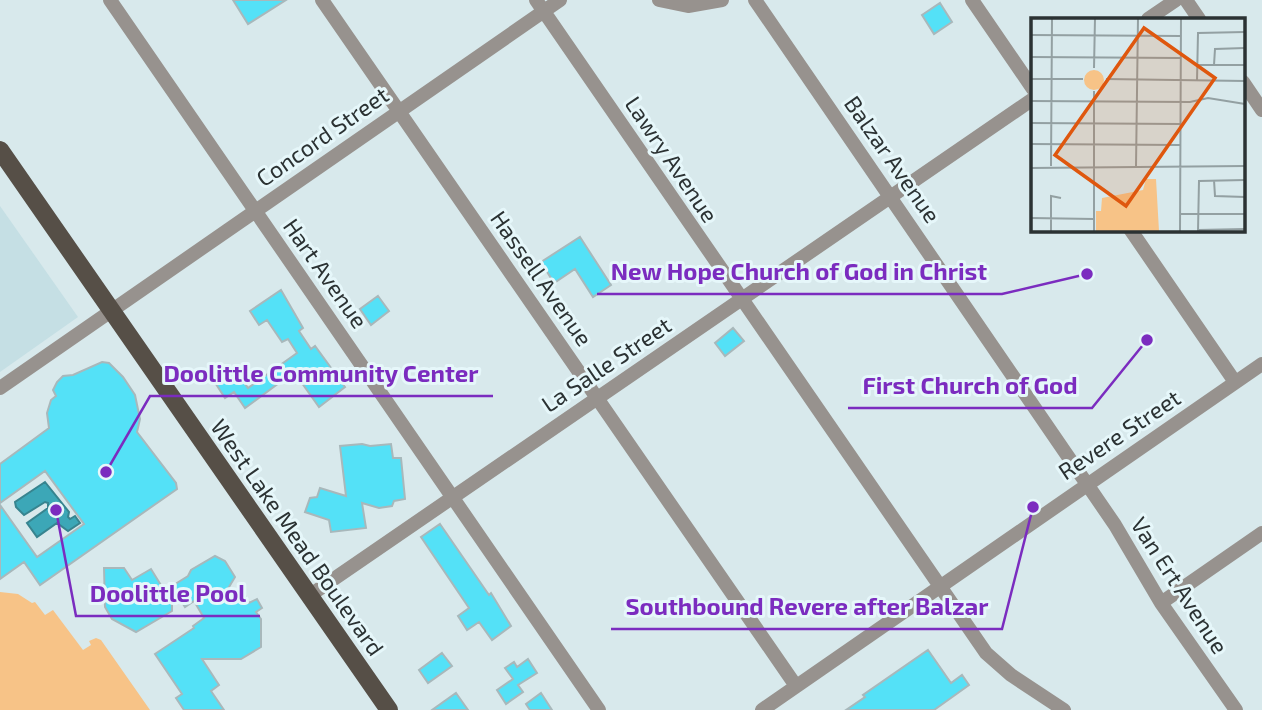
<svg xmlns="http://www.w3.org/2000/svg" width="1262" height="710" font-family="'Exo 2',sans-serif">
	<rect width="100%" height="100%" fill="#d8e9ec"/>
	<path fill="#c5dfe4" d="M 0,206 L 78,317 L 0,372 Z"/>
	<path fill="#f7c387" d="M 0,592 L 18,594 L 32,603 L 35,602 L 45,615 L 53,610 L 83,650 L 91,645 L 89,641 L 96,638 L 101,640 L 150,710 L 0,710 Z"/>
	<path fill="#3ca7b7" stroke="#37848f" stroke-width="2" d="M 45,482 L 69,512 L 68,517 L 70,519 L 75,516 L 80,523 L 68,531 L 57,523 L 37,537 L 27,523 L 48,508 L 48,503 L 45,502 L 24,515 L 16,507 L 15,502 Z"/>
	<path fill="#54e1f7" stroke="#a8b8bb" stroke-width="2" d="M 233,0 L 286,0 L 248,24 Z
		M 940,3 L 952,22 L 934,34 L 922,15 Z
		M 580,237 L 611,285 L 593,297 L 575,269 L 554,283 L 541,262 Z
		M 281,290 L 303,328 L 299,331 L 311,349 L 315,346 L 345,387 L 319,407 L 294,372 L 245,408 L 234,392 L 225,398 L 214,381 L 227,372 L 229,376 L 236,371 L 248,388 L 297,353 L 288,339 L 282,342 L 267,320 L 259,325 L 250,311 Z
		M 378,296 L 389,311 L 371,325 L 360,309 Z
		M 733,328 L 744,341 L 725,356 L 715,343 Z
		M 102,362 L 109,363 L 123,377 L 135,395 L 140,419 L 137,432 L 176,483 L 177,489 L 40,585 L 24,562 L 0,579 L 0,505 L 37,557 L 84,524 L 45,471 L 0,503 L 0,464 L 49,428 L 47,413 L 51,400 L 56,396 L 53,390 L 57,382 L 63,376 L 73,375 Z
		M 362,444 L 370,446 L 391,444 L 393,458 L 401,458 L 405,499 L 394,501 L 392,506 L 379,508 L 362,503 L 366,528 L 331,532 L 329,520 L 305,512 L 310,498 L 317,497 L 320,488 L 346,496 L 340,446 Z
		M 440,524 L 489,595 L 491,593 L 511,626 L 492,640 L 479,622 L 467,630 L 458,616 L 469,608 L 421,537 Z
		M 215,556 L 225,561 L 235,577 L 226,592 L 243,592 L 249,603 L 257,599 L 262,608 L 256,612 L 261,619 L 261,647 L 241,659 L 202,659 L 219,685 L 211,691 L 224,710 L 184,710 L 176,698 L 182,694 L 155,654 L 194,628 L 193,626 L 204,618 L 194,601 L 185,607 L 172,586 L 188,576 L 191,570 Z
		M 104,568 L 124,568 L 132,580 L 151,569 L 164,590 L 172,586 L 172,611 L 136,632 L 112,619 L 105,607 Z
		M 928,650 L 951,683 L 962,675 L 969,685 L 934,710 L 846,710 L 865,697 L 863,695 Z
		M 442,653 L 452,666 L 428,683 L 419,670 Z
		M 528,659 L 537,673 L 518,685 L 523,692 L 506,704 L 497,690 L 513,679 L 505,668 L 514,662 L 517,667 Z
		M 456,693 L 468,710 L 432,710 Z
		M 541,693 L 552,710 L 530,710 L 526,704 Z"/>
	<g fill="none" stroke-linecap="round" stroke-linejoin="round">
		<path stroke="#97928e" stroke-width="14" d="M 110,0 L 599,710
			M 322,0 L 796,686
			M 536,0 L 986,653 L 1011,675 L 1064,710
			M 659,0 L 688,6 L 722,0
			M 755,0 L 1115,525 L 1161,603 L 1236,710
			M 972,0 L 1033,89
			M 1186,0 L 1199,19
			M 1148,19 L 1176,0
			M 1243,82 L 1262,110
			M 1130,229 L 1235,382
			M 0,388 L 560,0
			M 309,596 L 1033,99
			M 1161,603 L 1262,533
			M 762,710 L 1262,364"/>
		<path stroke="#564f47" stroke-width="18" d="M 0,150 L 389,710"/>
	</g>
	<g text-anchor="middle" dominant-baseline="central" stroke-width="6" stroke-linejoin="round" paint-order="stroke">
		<g font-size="23" fill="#2b3233" stroke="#e6f7fa">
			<text transform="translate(322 136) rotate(-35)">Concord Street</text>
			<text transform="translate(672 159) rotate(56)">Lawry Avenue</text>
			<text transform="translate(893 159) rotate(55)">Balzar Avenue</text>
			<text transform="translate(326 273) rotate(55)">Hart Avenue</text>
			<text transform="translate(542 278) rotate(55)">Hassell Avenue</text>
			<text transform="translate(606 364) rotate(-34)">La Salle Street</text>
			<text transform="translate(1119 434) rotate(-34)">Revere Street</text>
			<text transform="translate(298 537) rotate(55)">West Lake Mead Boulevard</text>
			<text transform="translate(1180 585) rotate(57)">Van Ert Avenue</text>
		</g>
	</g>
	<g transform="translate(1031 18)">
		<rect width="214" height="214" fill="#d8e9ec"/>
		<path d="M53 62a10 10 0 1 1 20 0a10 10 0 1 1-20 0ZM 115,161 L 125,161 L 128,213 L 65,213 L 65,193 L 70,193 L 71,180 L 112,172 Z" fill="#f7c387"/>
		<path fill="none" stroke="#93a0a2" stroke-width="2" d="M 0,17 L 150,18M 0,39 L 149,40M 166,47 L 214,47M 183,47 L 184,31 L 214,30M 63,50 L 64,0M 0,61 L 52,61M 75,61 L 214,63M 166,63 L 167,15 L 214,14M 0,83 L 159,84 L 177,80 L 214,86M 0,105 L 149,106M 0,126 L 149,127M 20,148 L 21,0M 105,148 L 107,0M 0,150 L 214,148M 183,162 L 184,178 L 214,179M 149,196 L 214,196M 0,200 L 63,201M 167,212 L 214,211M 20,213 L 20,178 L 30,180M 63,213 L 63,73M 149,213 L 150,0M 167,213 L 168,163 L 214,162"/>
		<path fill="#df570e" fill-opacity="0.15" stroke="#df570e" stroke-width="3.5" d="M 113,10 L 184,60 L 95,188 L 24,137 Z"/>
		<rect width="214" height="214" fill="none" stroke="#2b3233" stroke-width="3.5"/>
	</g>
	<path fill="none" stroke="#7b2cbf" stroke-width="2.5" d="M1087 274L1002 294H597M106 472L150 396H493M1147 340L1092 408H848M56 510L76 616H260M1033 507L1002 629H611"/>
	<g fill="#7b2cbf" stroke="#e6f7fa" stroke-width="2.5">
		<circle cx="1087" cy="274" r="7"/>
		<circle cx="106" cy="472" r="7"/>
		<circle cx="1147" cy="340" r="7"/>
		<circle cx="56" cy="510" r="7"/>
		<circle cx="1033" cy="507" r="7"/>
	</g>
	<g font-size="24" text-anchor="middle" font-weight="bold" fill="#7b2cbf" stroke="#e6f7fa" stroke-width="6" stroke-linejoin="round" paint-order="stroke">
		<text x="799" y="280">New Hope Church of God in Christ</text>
		<text x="321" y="382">Doolittle Community Center</text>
		<text x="970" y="394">First Church of God</text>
		<text x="168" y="602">Doolittle Pool</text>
		<text x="807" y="615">Southbound Revere after Balzar</text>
	</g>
</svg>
